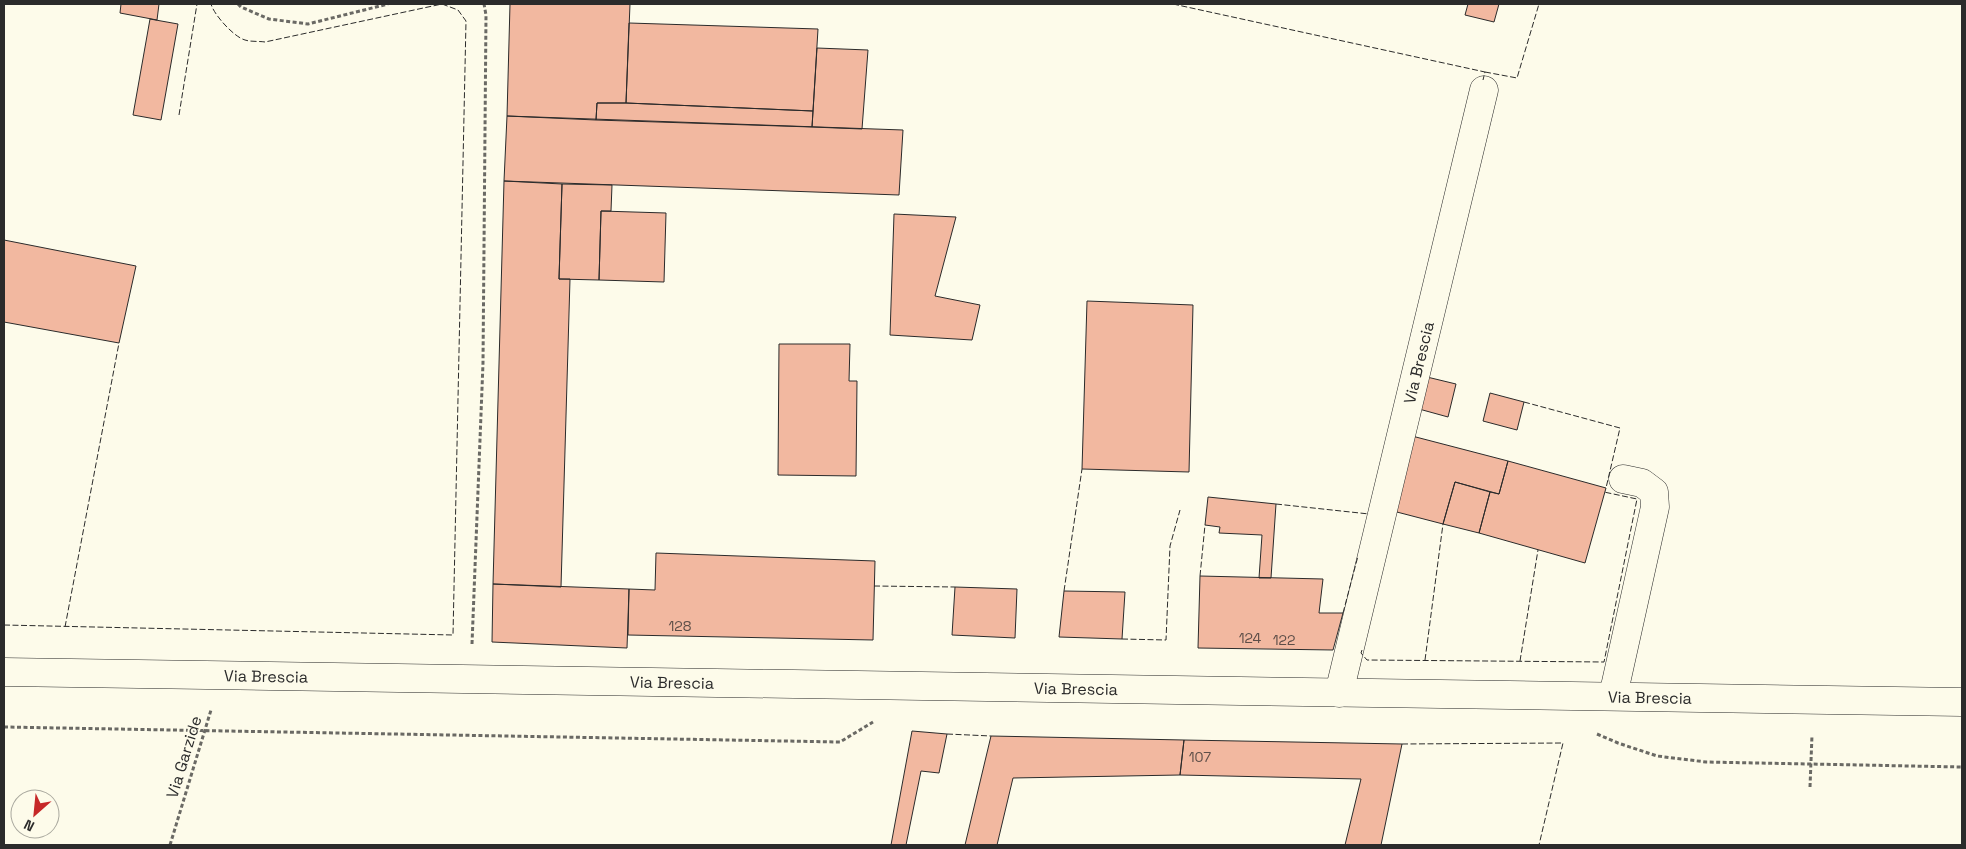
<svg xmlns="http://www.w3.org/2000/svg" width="1966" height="849" font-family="'Space Grotesk',sans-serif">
	<rect width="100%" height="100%" fill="#fdfbea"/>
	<path fill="#f2b8a0" stroke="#2b2b2b" d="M 121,4 L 159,4 L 157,20 L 120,13 Z
		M 510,4 L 630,4 L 626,103 L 597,103 L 596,120 L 507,116 Z
		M 1468,4 L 1499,4 L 1494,22 L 1465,15 Z
		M 150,19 L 178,24 L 161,120 L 133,115 Z
		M 629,23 L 818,29 L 813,111 L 626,103 Z
		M 817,48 L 868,50 L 862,129 L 812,127 Z
		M 597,103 L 626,103 L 813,111 L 812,127 L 596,120 Z
		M 507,116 L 903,130 L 899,195 L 504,181 Z
		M 504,181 L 562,184 L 559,279 L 570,279 L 561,587 L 493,584 Z
		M 562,184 L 612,185 L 611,211 L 601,211 L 599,280 L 559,279 Z
		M 601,211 L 666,213 L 664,282 L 599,280 Z
		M 894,214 L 956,217 L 935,296 L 980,305 L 972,340 L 890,335 Z
		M 4,240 L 136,266 L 119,343 L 4,322 Z
		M 1087,301 L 1193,305 L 1189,472 L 1082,469 Z
		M 779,344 L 850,344 L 849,381 L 857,381 L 856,476 L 778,475 Z
		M 1427,377 L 1456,384 L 1448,417 L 1419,409 Z
		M 1490,393 L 1524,402 L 1517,430 L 1483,421 Z
		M 1412,436 L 1508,461 L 1499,494 L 1455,482 L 1443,524 L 1393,511 Z
		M 1508,461 L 1606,488 L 1585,563 L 1479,533 L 1490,492 L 1499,494 Z
		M 1455,482 L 1490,492 L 1479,533 L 1443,524 Z
		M 1208,497 L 1276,504 L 1271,578 L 1259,578 L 1262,535 L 1219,533 L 1220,527 L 1205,525 Z
		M 656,553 L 875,561 L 873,640 L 628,635 L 629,589 L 655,590 Z
		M 1200,576 L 1323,579 L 1319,613 L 1343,613 L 1333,650 L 1198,648 Z
		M 493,584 L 629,589 L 627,648 L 492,642 Z
		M 955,587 L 1017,589 L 1015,638 L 952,635 Z
		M 1064,591 L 1125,592 L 1122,639 L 1059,637 Z
		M 912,731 L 947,734 L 939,773 L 921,771 L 906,845 L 891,845 Z
		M 991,736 L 1184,740 L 1180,775 L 1013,778 L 997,845 L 965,845 Z
		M 1184,740 L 1402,744 L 1381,845 L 1345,845 L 1361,779 L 1180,775 Z"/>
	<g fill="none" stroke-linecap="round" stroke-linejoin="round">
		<defs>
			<g id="minor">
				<path id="s1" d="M 1339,693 L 1484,90"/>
				<path d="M 1613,696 L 1655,507 L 1654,492 L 1642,483 L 1623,479"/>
			</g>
			<g id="tertiary">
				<path id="s2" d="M 4,672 L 1962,702"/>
			</g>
		</defs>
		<use href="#minor" stroke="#2b2b2b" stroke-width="29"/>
		<use href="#tertiary" stroke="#2b2b2b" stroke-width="29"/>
		<path stroke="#6a6964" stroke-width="3" stroke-dasharray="4 2.5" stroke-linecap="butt" d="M 238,4 L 241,7 L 269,19 L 308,24 L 388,4
			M 472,644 L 483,363 L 486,15 L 484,4
			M 4,727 L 840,742 L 873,722
			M 1597,734 L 1618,743 L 1657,756 L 1706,762 L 1962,767
			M 1810,787 L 1812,735
			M 170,845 L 211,710"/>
		<use href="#minor" stroke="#fdfbea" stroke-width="28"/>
		<use href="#tertiary" stroke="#fdfbea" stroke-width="28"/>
		<path stroke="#2b2b2b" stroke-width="1" stroke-dasharray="6 2.5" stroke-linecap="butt" d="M 1173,4 L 1485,72 L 1483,80
			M 1485,72 L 1517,78 L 1539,4
			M 179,115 L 197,4
			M 1524,402 L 1620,428 L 1606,488
			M 1276,504 L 1369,514
			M 1200,576 L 1205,525
			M 874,586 L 955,587
			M 1064,591 L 1082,469
			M 1343,613 L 1358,556
			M 4,625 L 453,635 L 466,21 L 458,10 L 442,4 L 265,42 C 259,41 251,42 245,40 C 234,37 214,15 211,4
			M 65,627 L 119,343
			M 1122,639 L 1166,640 L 1170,546 L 1180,510
			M 1362,650 L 1361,653 L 1367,660 L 1604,662 L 1637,499 L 1604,492
			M 1425,660 L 1443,524
			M 1520,661 L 1538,550
			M 947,734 L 991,736
			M 1402,744 L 1563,743 L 1539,845"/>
	</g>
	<g text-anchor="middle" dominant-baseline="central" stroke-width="4" stroke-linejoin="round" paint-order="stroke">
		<g font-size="14" fill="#5d4e48">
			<text x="680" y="626">128</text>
			<text x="1250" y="638">124</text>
			<text x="1284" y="640">122</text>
			<text x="1200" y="757">107</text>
		</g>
		<g font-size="16" fill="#2b2b2b" stroke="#fdfbea">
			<text stroke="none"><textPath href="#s1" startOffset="340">Via Brescia</textPath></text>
			<text stroke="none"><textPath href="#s2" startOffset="262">Via Brescia</textPath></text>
			<text stroke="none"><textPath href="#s2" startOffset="668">Via Brescia</textPath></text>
			<text stroke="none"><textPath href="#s2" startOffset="1072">Via Brescia</textPath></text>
			<text stroke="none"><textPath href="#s2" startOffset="1646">Via Brescia</textPath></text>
			<text transform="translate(184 757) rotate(-73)">Via Garzide</text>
		</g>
	</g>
	<rect width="1966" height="849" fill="none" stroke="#2b2b2b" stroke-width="10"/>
	<g transform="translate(35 814) rotate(207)"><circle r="24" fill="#fdfbea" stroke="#a9a89e"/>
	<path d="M0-4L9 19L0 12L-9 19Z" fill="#c62828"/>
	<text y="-8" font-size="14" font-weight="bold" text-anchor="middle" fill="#2b2b2b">N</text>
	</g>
</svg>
